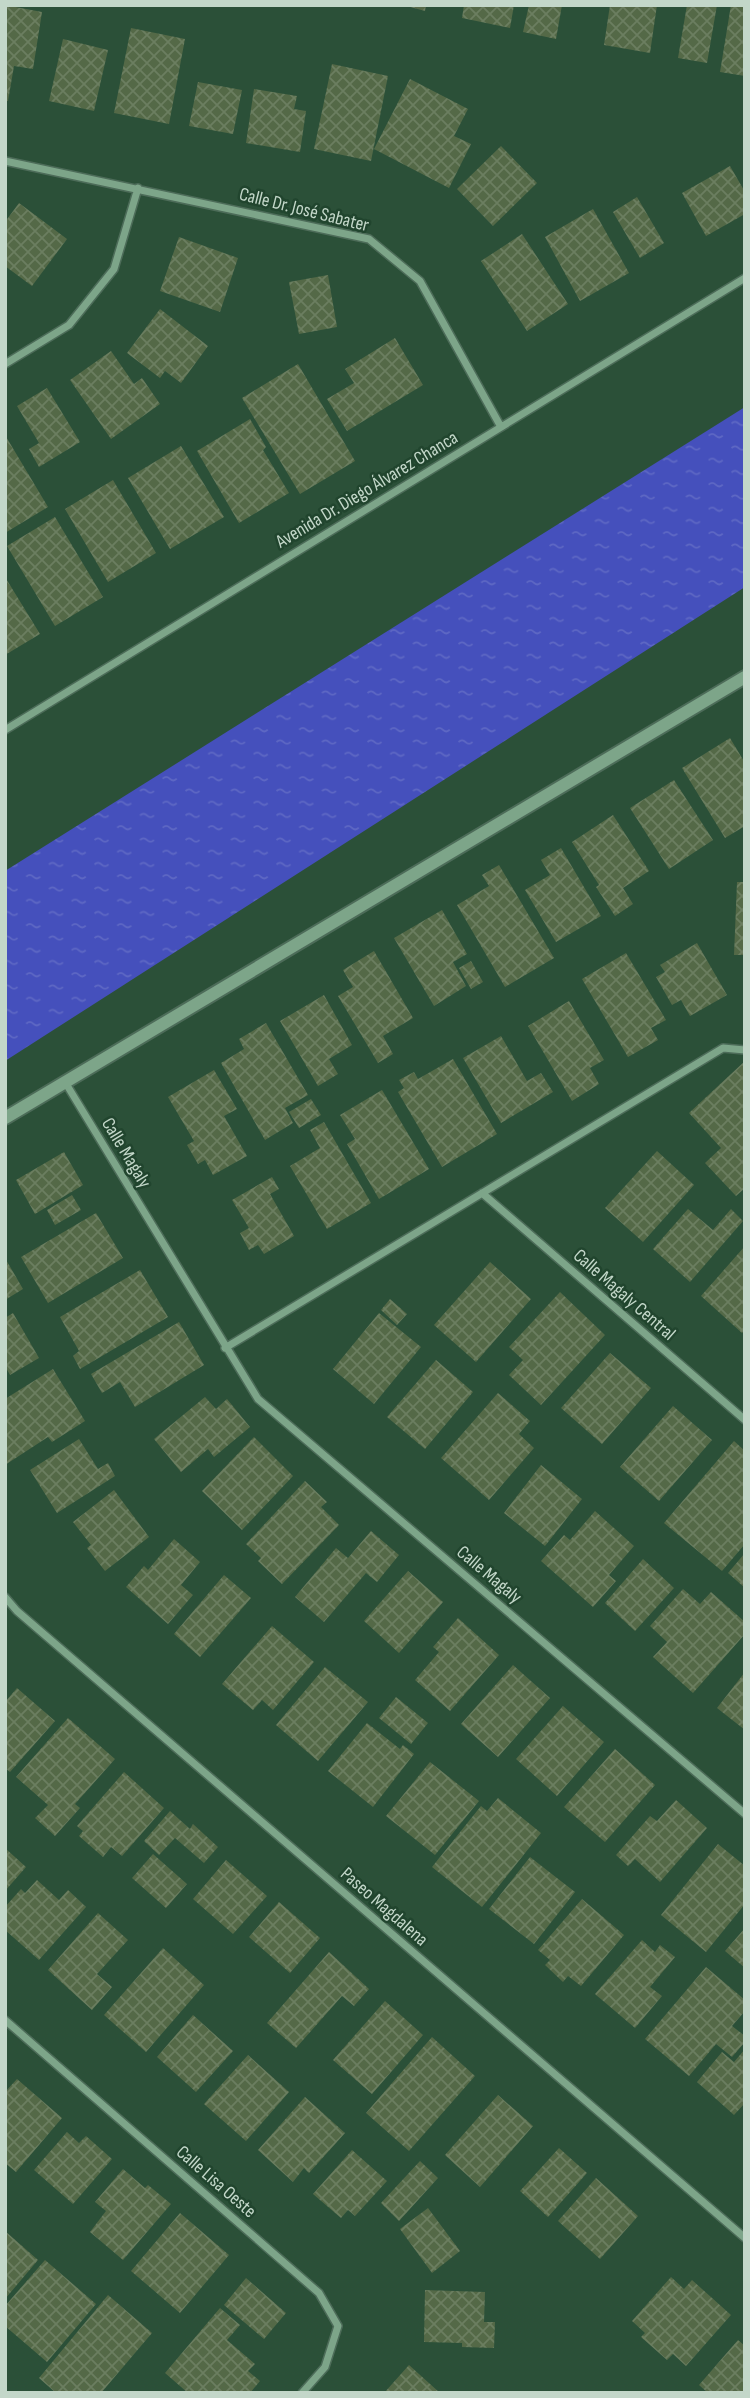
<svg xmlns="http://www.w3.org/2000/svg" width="750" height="2398" font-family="'Sofia Sans Condensed',sans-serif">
	<defs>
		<pattern id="water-ripples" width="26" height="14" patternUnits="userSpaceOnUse" patternTransform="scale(1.75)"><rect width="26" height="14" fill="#4550bc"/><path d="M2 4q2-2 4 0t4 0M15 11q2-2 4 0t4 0" fill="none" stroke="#5e68c4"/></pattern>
		<pattern id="building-cross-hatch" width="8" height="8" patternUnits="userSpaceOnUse" patternTransform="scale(1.75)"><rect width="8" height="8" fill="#546947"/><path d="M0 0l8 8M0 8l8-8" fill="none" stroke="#6b7e60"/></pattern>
	</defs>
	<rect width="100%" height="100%" fill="#2b5038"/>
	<path fill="url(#water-ripples)" d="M 745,407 L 745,587 L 5,1061 L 5,871 Z"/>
	<path fill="url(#building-cross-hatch)" d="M 5,5 L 42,12 L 33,69 L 14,66 L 8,101 L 5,101 Z
		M 403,5 L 426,5 L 425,11 Z
		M 464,5 L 514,5 L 510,28 L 462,18 Z
		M 529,5 L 562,5 L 556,39 L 523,32 Z
		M 610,5 L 657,5 L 650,53 L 604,45 Z
		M 687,5 L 717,5 L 707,63 L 678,58 Z
		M 731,5 L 745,5 L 745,76 L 720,72 Z
		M 131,28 L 185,39 L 169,124 L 114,113 Z
		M 63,39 L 108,50 L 94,111 L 49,101 Z
		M 332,64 L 388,76 L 371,161 L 314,149 Z
		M 410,79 L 468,109 L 454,136 L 471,144 L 449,188 L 374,149 Z
		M 198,82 L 242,90 L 233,134 L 189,126 Z
		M 254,89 L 297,96 L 294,109 L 306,111 L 300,152 L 246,143 Z
		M 501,146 L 537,183 L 493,226 L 457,189 Z
		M 730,166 L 745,192 L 745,214 L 706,236 L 682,193 Z
		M 637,197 L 664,243 L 640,258 L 613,212 Z
		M 19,203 L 67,239 L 32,286 L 5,266 L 5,222 Z
		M 593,209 L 629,273 L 580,301 L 545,237 Z
		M 522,234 L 568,304 L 527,331 L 481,261 Z
		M 179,237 L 238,258 L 220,312 L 160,291 Z
		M 328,275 L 337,327 L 299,334 L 289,282 Z
		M 160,309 L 208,346 L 181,383 L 165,371 L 160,378 L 127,353 Z
		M 395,338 L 423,385 L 347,431 L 327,399 L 354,383 L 345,369 Z
		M 111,351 L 134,384 L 142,378 L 160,404 L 111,439 L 70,380 Z
		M 298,364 L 355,461 L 300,494 L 242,398 Z
		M 47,388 L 80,442 L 39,467 L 29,449 L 39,443 L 17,406 Z
		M 250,419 L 266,447 L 263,450 L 289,493 L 239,523 L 197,451 Z
		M 5,435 L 48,507 L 5,533 Z
		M 181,446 L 224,517 L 170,549 L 128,478 Z
		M 113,480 L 156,553 L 108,582 L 65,509 Z
		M 55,517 L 103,597 L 55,626 L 7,546 Z
		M 5,577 L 40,634 L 5,655 Z
		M 730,738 L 745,763 L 745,826 L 725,838 L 682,768 Z
		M 674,780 L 713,840 L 669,869 L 630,808 Z
		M 613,815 L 649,871 L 623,888 L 633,904 L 615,916 L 596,887 L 599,885 L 572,842 Z
		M 561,848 L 601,916 L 556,942 L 525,890 L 550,875 L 541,860 Z
		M 499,865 L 554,958 L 505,987 L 457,905 L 489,886 L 482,875 Z
		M 737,882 L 745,882 L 745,955 L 734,955 Z
		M 442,910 L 467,954 L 453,962 L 466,986 L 434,1006 L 394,938 Z
		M 697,943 L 727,995 L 690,1016 L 681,1000 L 672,1005 L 656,977 L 665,972 L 660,965 Z
		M 374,951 L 413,1018 L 383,1036 L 393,1054 L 378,1063 L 338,996 L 353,987 L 343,970 Z
		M 626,953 L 666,1020 L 651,1028 L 658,1040 L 628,1057 L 582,979 Z
		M 471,961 L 483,982 L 471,989 L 459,968 Z
		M 324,995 L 352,1045 L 329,1059 L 338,1074 L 318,1086 L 280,1021 Z
		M 569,1001 L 604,1060 L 590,1068 L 599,1084 L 572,1101 L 528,1026 Z
		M 266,1023 L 308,1095 L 285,1108 L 293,1123 L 265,1140 L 221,1063 L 244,1049 L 239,1039 Z
		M 501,1036 L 527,1081 L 541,1073 L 553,1092 L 501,1123 L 463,1058 Z
		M 453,1059 L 497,1134 L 442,1167 L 398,1092 L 404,1088 L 399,1080 L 414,1072 L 418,1079 Z
		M 745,1061 L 745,1188 L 736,1196 L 705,1163 L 721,1148 L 689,1113 Z
		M 214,1070 L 237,1109 L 224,1116 L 247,1156 L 213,1175 L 205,1160 L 198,1164 L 187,1145 L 194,1141 L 168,1097 Z
		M 382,1090 L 429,1169 L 379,1199 L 347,1144 L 355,1139 L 340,1115 Z
		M 311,1099 L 321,1115 L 299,1128 L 289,1112 Z
		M 324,1122 L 371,1203 L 327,1229 L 290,1166 L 320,1148 L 310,1130 Z
		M 657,1151 L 694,1185 L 643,1242 L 605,1208 Z
		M 64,1152 L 83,1185 L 35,1214 L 16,1180 Z
		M 272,1177 L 279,1189 L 270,1194 L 294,1236 L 264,1254 L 258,1245 L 249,1250 L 240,1233 L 249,1228 L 232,1200 Z
		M 72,1195 L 81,1210 L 55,1225 L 47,1210 Z
		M 688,1209 L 713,1230 L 731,1209 L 743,1221 L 690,1282 L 653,1249 Z
		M 96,1213 L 123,1258 L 48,1303 L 21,1257 Z
		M 745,1246 L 745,1330 L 742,1333 L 701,1296 Z
		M 5,1258 L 23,1289 L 5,1300 Z
		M 490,1262 L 531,1299 L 476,1362 L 434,1325 Z
		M 140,1270 L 168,1317 L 80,1369 L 73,1356 L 79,1351 L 60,1317 Z
		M 560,1292 L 605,1335 L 541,1405 L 509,1375 L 523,1360 L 509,1347 Z
		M 390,1299 L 407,1314 L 397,1325 L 381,1310 Z
		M 13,1313 L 39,1358 L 10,1375 L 5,1366 L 5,1318 Z
		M 379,1313 L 421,1347 L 374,1404 L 333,1369 Z
		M 179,1322 L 204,1365 L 135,1407 L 120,1382 L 102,1393 L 91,1374 Z
		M 610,1353 L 651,1388 L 602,1444 L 561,1408 Z
		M 436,1360 L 473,1392 L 425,1449 L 387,1417 Z
		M 53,1369 L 85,1421 L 52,1442 L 48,1437 L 5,1465 L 5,1399 Z
		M 498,1393 L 530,1421 L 519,1434 L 534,1448 L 489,1500 L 441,1458 Z
		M 205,1397 L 216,1409 L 227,1399 L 250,1427 L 214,1457 L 208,1449 L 181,1472 L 154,1439 Z
		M 673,1406 L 712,1440 L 659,1501 L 620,1467 Z
		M 254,1437 L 293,1476 L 242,1530 L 202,1491 Z
		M 79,1439 L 98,1469 L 108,1463 L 115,1476 L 57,1513 L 30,1470 Z
		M 734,1441 L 745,1451 L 745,1544 L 722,1571 L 664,1523 Z
		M 541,1465 L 582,1499 L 545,1546 L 504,1513 Z
		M 305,1481 L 327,1502 L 321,1507 L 339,1525 L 282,1584 L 258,1561 L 261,1558 L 246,1544 Z
		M 114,1490 L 149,1537 L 105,1571 L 87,1548 L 91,1545 L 73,1522 Z
		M 595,1511 L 634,1546 L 609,1575 L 616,1581 L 593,1607 L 541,1561 L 564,1535 L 570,1540 Z
		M 371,1531 L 399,1555 L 377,1582 L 366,1573 L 324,1622 L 295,1597 L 336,1548 L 348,1558 Z
		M 174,1539 L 200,1562 L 181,1585 L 193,1595 L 168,1624 L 126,1587 L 144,1566 L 148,1570 Z
		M 745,1553 L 745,1588 L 728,1573 Z
		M 643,1559 L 674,1588 L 635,1631 L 605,1603 Z
		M 408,1571 L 443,1602 L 399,1653 L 364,1621 Z
		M 224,1575 L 251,1598 L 200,1657 L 174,1634 Z
		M 683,1589 L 700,1604 L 711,1592 L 745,1622 L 745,1634 L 693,1693 L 653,1657 L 667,1642 L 650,1626 Z
		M 458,1618 L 499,1655 L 450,1711 L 415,1680 L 439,1652 L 433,1647 Z
		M 272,1626 L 314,1662 L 273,1710 L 262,1700 L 253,1710 L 222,1684 Z
		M 513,1665 L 550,1698 L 498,1757 L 461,1724 Z
		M 325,1667 L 368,1702 L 318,1761 L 276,1725 Z
		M 745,1672 L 745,1730 L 717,1708 Z
		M 17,1688 L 55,1721 L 10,1772 L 5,1768 L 5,1702 Z
		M 396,1697 L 428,1723 L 411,1744 L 379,1718 Z
		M 563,1706 L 604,1742 L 557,1796 L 516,1759 Z
		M 68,1718 L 115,1759 L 75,1804 L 80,1808 L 55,1836 L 35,1818 L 48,1805 L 16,1777 Z
		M 367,1723 L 400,1749 L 403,1745 L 414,1754 L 373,1807 L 328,1771 Z
		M 615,1749 L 655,1785 L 605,1842 L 564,1807 Z
		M 430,1762 L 479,1801 L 435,1855 L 386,1816 Z
		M 124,1772 L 164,1808 L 122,1856 L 111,1847 L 103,1857 L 79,1836 L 83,1831 L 77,1826 Z
		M 498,1798 L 541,1833 L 482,1907 L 432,1867 L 481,1806 L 487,1811 Z
		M 676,1800 L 707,1828 L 660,1882 L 635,1859 L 628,1866 L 616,1855 L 650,1816 L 657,1821 Z
		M 170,1811 L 190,1829 L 193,1824 L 218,1847 L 204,1863 L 175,1838 L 159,1855 L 144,1841 Z
		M 718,1844 L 745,1866 L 745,1904 L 706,1952 L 661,1915 Z
		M 5,1848 L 26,1867 L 5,1891 Z
		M 153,1854 L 187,1884 L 166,1908 L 132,1878 Z
		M 530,1857 L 575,1892 L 534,1944 L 489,1909 Z
		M 226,1860 L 267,1896 L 233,1934 L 193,1899 Z
		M 37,1880 L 59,1900 L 68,1890 L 86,1907 L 39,1960 L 5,1930 L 5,1907 L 21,1889 L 25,1893 Z
		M 582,1899 L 624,1935 L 581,1986 L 568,1976 L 563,1982 L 545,1965 L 550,1960 L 538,1950 Z
		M 279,1902 L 320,1938 L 290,1973 L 249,1937 Z
		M 98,1913 L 128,1940 L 97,1974 L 112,1987 L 92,2010 L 48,1970 Z
		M 745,1928 L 745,1968 L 725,1951 Z
		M 642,1940 L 655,1952 L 660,1945 L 675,1957 L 650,1987 L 662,1996 L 635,2028 L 595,1994 Z
		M 163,1948 L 204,1985 L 146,2052 L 104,2015 Z
		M 329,1952 L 369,1989 L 354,2006 L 342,1996 L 296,2048 L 267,2023 Z
		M 706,1967 L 745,2000 L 745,2011 L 732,2026 L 745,2036 L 745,2042 L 732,2057 L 716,2044 L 689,2076 L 645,2039 Z
		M 385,2001 L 423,2035 L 372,2094 L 333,2060 Z
		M 193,2015 L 233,2051 L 196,2092 L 157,2057 Z
		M 432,2037 L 475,2076 L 409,2151 L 366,2113 Z
		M 745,2049 L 745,2103 L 734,2115 L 697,2082 L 722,2052 L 734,2062 Z
		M 248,2055 L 289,2092 L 246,2141 L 204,2104 Z
		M 17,2079 L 62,2118 L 16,2172 L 5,2163 L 5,2092 Z
		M 498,2095 L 533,2126 L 480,2187 L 445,2155 Z
		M 305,2097 L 345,2133 L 309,2173 L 304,2168 L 293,2182 L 258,2150 Z
		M 67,2132 L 79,2143 L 86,2136 L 112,2159 L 73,2204 L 34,2170 Z
		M 559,2148 L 587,2173 L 548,2217 L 520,2191 Z
		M 352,2150 L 387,2181 L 355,2216 L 348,2210 L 341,2218 L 313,2194 Z
		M 420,2161 L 438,2178 L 399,2221 L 381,2203 Z
		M 123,2169 L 145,2188 L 148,2185 L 171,2204 L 123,2260 L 90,2232 L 106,2211 L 95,2202 Z
		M 596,2178 L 638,2216 L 600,2259 L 558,2221 Z
		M 428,2208 L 460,2251 L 432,2273 L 400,2229 Z
		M 180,2213 L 229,2255 L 180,2313 L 131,2271 Z
		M 5,2231 L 38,2260 L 5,2299 Z
		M 45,2260 L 96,2304 L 47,2362 L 5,2326 L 5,2306 Z
		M 671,2277 L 684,2289 L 692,2280 L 731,2315 L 686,2366 L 673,2354 L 667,2360 L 641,2337 L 645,2333 L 632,2321 Z
		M 246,2278 L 286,2313 L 264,2339 L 224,2305 Z
		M 425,2290 L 485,2292 L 484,2322 L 495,2322 L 494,2348 L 462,2347 L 462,2343 L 424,2342 Z
		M 108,2295 L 152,2333 L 101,2393 L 56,2393 L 39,2378 Z
		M 220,2308 L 240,2325 L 227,2340 L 255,2364 L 248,2371 L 260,2381 L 250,2393 L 188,2393 L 165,2373 Z
		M 738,2340 L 745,2346 L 745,2393 L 708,2393 L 699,2385 Z
		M 409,2365 L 440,2393 L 384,2393 Z"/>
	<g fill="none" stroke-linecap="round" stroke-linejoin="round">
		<defs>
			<path id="minor" d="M 5,161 L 369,239 L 420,281 L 501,427
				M 5,364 L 69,325 L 114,269 L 138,188
				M 5,730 L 745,278
				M 65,1082 L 258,1399 L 745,1814
				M 482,1193 L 745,1420
				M 225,1348 L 723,1048 L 745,1050
				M 5,1597 L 17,1611 L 745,2238
				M 5,2020 L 319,2293 L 338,2326 L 325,2367 L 302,2393"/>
			<path id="tertiary" d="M 5,1118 L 745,677"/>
		</defs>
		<use href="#minor" stroke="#4d6c59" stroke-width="10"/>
		<use href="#tertiary" stroke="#4d6c59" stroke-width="16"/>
		<use href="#minor" stroke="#7da589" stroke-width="7"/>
		<use href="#tertiary" stroke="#7da589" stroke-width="12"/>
	</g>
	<g text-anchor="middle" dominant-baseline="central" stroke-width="5" stroke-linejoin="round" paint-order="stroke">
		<g font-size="19" fill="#c3d7c9" stroke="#21452e">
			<text transform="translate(304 210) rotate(14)">Calle Dr. José Sabater</text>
			<text transform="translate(367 490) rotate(-31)">Avenida Dr. Diego Álvarez Chanca</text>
			<text transform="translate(126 1153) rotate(59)">Calle Magaly</text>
			<text transform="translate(624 1295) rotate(41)">Calle Magaly Central</text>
			<text transform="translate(489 1575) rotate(40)">Calle Magaly</text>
			<text transform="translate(384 1907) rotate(41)">Paseo Magdalena</text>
			<text transform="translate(216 2182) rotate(41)">Calle Lisa Oeste</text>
		</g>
	</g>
	<rect width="750" height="2398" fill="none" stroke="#c3d7c9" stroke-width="14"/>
</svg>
